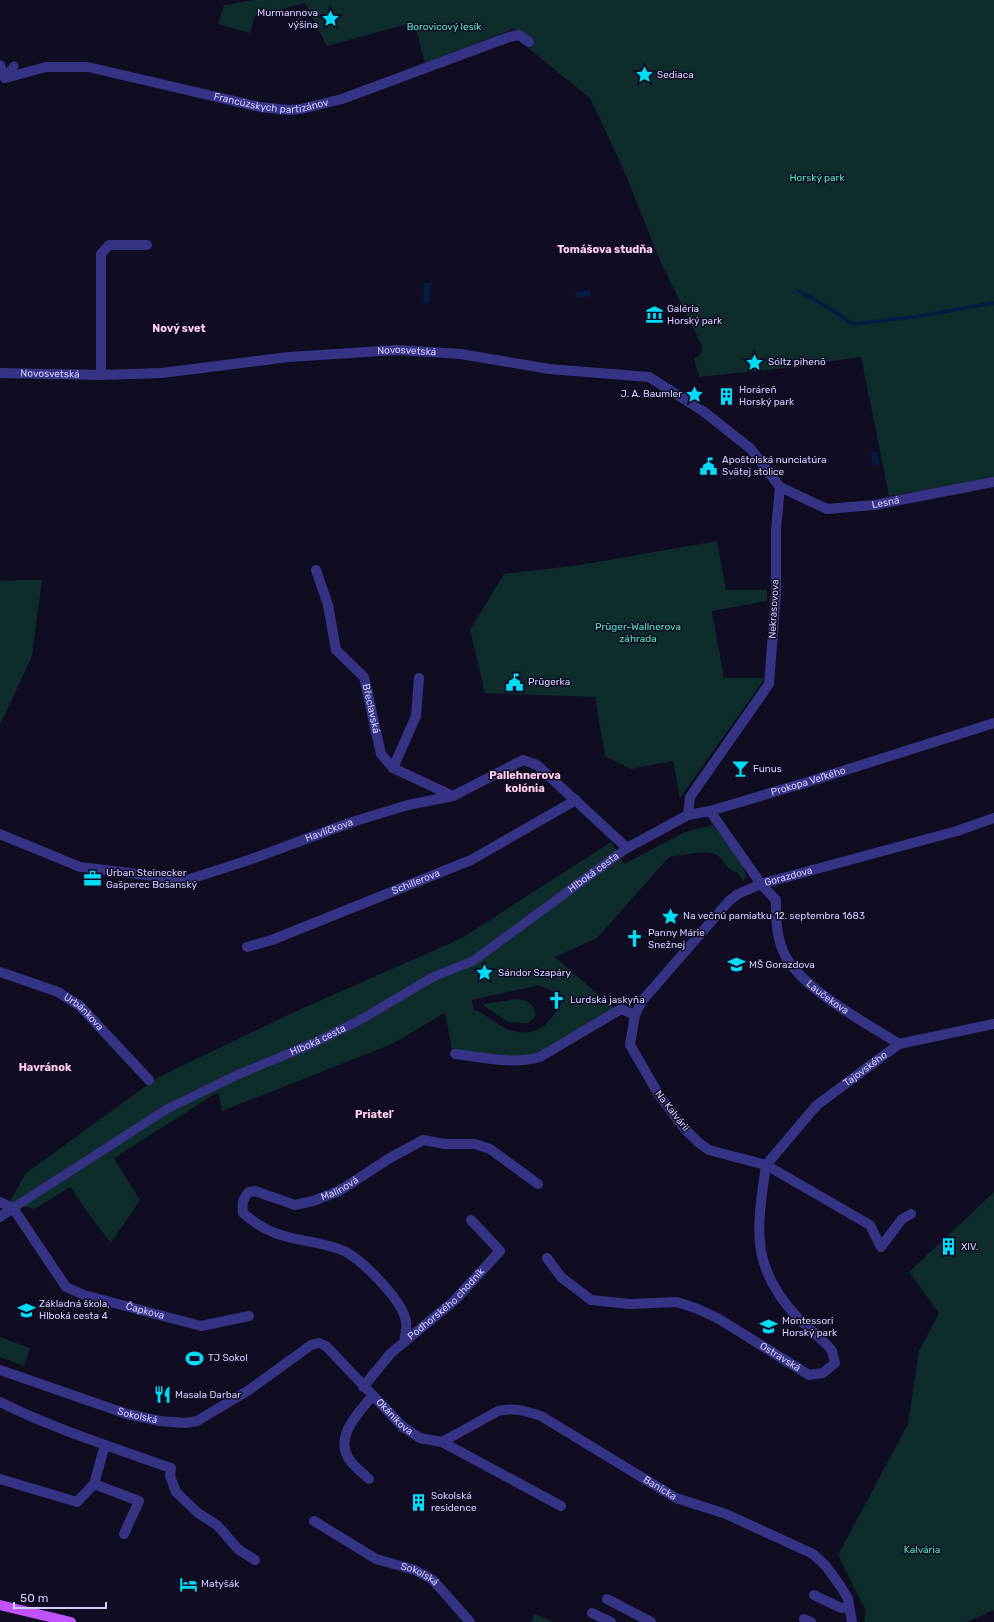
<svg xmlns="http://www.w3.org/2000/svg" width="994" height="1622" font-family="Rubik,sans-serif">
	<rect width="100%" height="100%" fill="#100c22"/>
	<path fill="#0e2c2b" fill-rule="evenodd" d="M 253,0 L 994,0 L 994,478 L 889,496 L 861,357 L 777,369 L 699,377 L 694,358 L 699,356 L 703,348 L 661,263 L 622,166 L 590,98 L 518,40 L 514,29 L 425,63 L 415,26 L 411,23 L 327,46 L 305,3 L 255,16 L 250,33 L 218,24 L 224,5 Z
		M 717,541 L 726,590 L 767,590 L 767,601 L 712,611 L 724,678 L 765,678 L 680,798 L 673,761 L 631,769 L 605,756 L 595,697 L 485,693 L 470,630 L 504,574 L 580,565 Z
		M 19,580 L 42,580 L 32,656 L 0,725 L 0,581 Z
		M 713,825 L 744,865 L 743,869 L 746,874 L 746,877 L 743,881 L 738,873 C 724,868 726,862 717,855 C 707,849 680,856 669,857 L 597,938 L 555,957 L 615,1009 L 530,1057 L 512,1057 L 452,1050 L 445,1013 L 392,1044 L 222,1111 L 218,1092 L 114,1158 L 140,1200 L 111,1243 L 96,1224 L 70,1187 L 35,1209 L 9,1203 L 26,1173 L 157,1078 L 292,1013 L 462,938 L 611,842 L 624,864 L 685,832 ZM 540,985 L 562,997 L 563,1000 C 558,1008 553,1017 547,1023 C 533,1037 512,1034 498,1024 C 490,1019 483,1012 474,1010 L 472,1000 Z
		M 517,999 C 528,1000 536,1004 535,1017 L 528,1023 L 508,1022 L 484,1006 L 484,1004 Z
		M 994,1192 L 994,1610 L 967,1622 L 864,1622 L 866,1611 L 838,1555 L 908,1424 L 919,1351 L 939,1313 L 909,1272 Z
		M 0,1337 L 30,1348 L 24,1366 L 0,1357 Z
		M 535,1614 L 553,1622 L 531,1622 Z"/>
	<path fill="#061b41" d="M 424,283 L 431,283 L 429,303 L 423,304 Z
		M 590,290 L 591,296 L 576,298 L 575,292 Z
		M 877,451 L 879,466 L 873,467 L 871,452 Z"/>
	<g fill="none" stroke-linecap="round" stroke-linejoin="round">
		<path stroke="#061b41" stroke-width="3.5" d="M 799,291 C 817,302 836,310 852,324 L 914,317 L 994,303"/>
		<g stroke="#373384" stroke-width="9">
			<path d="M 5,78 L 14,66"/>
			<path id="s1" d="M 13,1208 L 167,1109 L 237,1075 L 314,1043 L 360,1020 L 433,977 L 473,961 L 627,848"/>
		</g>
		<g stroke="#373384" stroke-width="10">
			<path id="s2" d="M 0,65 L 5,78 L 46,67 L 88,67 L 260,107 L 288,110 L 301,109 L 342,99 L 509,37 L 519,35 L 529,42"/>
			<path id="s3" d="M 0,373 L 101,375 L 162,373 L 289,357 L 397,350 L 461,354 L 549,369 L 649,377 L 703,411 L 751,449 L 780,487 L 776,530 L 776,594 L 769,684 L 690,797 L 688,815"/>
			<path d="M 101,375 L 101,254 L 109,245 L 147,245"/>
			<path id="s4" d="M 780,487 L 827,509 L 874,505 L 994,482"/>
			<path id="s5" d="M 316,570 L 328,605 L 336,650 L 364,677 L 381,754 L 393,768 L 453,796"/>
			<path d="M 393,768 L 416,716 L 419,678"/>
			<path id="s6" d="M 710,811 L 761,884 L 776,900 C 776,918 776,934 783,951 C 799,988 865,1022 899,1044"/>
			<path id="s7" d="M 0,834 L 80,867 L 187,880 L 249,860 L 352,822 L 408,805 L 453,796 L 523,760 L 537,765 L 627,848 L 688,815 L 710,811 L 811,781 L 994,723"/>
			<path id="s8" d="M 247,947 L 272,940 L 471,860 L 576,800"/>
			<path id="s9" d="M 0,972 L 58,992 L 80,1006 L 149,1080"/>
			<path d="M 455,1054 C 482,1057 513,1065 540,1057 L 621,1009 L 635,1015"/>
			<path id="s10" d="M 766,1165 L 817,1105 L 899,1044 L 994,1024"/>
			<path d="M 0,1202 L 13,1208"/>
			<path id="s11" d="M 13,1208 L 66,1287 L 84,1295 L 201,1326 L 249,1316"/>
			<path id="s12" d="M 911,1214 L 902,1219 L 881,1247 L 870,1225 L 766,1165 L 709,1150 L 699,1143 L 684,1128 L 659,1095 L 630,1045 L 635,1015 L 642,1001 L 729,901 L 738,894 L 761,884 L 957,831 L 994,818"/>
			<path d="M 0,1217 L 13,1208"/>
			<path id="s13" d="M 547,1258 L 561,1277 L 591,1300 L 630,1304 L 677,1302 L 698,1309 L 719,1319 L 809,1375 L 823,1373 L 835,1363 C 834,1359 833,1354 832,1351 C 828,1344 806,1326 799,1319 C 749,1267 757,1229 766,1165"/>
			<path id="s14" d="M 404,1342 C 405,1336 407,1328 406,1321 C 402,1300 359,1255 339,1249 C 300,1236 277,1243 243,1213 C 242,1204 242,1199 249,1192 L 255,1191 L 295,1205 L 313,1201 L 339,1191 L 390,1158 L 423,1140 L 445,1144 L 475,1144 L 490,1149 L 538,1184"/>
			<path id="s15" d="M 0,1370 L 127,1414 L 160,1421 L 185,1423 L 197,1421 L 249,1390 L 311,1345 L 319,1343 L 326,1346 L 403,1427 L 420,1438 L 442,1442 L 561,1506"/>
			<path id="s16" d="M 363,1387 L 391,1353 L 454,1301 L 500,1251 L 471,1220"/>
			<path d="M 0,1402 C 54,1429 114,1448 171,1468 L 170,1476 L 176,1492 L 198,1513 L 217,1525 L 238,1549 L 255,1560"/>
			<path id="s17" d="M 442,1442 L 498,1411 C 513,1407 526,1411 541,1416 L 676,1498 L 726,1514 L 813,1554 L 826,1566 L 841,1587 L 848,1599 L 852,1622"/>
			<path d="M 0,1479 L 77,1502 L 94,1484 L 105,1445"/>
			<path d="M 369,1479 C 363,1473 353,1466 349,1459 C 334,1436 359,1413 372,1396"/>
			<path d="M 94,1484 L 139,1501 L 124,1534"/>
			<path id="s18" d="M 314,1521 L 376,1559 L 415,1570 L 433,1580 L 470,1622"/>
			<path d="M 814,1595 L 841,1608 L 849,1607"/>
			<path d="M 607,1599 L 651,1622"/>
			<path d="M 592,1613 L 611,1622"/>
			<path d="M 804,1619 L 811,1622"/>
		</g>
		<path stroke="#c153ff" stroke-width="10" d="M 0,1605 L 71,1622"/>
	</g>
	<defs>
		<symbol id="sight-bare" viewBox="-9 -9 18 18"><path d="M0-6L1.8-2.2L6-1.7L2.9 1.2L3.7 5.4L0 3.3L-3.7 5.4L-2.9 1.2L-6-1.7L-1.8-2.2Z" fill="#00dcf7" stroke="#100c22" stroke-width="2.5" paint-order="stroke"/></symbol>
		<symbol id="museum-bare" viewBox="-9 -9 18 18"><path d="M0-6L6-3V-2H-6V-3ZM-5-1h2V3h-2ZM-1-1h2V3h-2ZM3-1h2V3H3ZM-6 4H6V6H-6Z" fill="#00dcf7" stroke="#100c22" stroke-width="2.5" paint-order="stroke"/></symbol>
		<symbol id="building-bare" viewBox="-9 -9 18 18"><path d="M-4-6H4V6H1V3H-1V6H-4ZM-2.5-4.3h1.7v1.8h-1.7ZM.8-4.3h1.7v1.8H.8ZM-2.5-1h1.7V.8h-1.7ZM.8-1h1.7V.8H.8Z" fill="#00dcf7" stroke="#100c22" stroke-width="2.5" paint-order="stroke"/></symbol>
		<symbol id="civic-bare" viewBox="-9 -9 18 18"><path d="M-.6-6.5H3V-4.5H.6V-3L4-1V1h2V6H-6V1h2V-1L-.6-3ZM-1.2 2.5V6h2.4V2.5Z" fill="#00dcf7" stroke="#100c22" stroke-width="2.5" paint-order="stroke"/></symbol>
		<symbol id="bar-bare" viewBox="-9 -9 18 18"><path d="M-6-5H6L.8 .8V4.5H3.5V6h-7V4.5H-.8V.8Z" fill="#00dcf7" stroke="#100c22" stroke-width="2.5" paint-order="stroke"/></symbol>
		<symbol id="office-bare" viewBox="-9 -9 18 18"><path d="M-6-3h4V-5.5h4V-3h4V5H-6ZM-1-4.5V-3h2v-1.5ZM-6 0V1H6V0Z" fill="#00dcf7" stroke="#100c22" stroke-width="2.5" paint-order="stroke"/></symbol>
		<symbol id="church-bare" viewBox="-9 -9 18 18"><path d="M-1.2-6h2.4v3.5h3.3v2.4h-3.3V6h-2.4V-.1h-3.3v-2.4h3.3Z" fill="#00dcf7" stroke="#100c22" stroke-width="2.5" paint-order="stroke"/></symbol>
		<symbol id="school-bare" viewBox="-9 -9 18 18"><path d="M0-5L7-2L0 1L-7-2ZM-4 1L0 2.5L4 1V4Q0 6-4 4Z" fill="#00dcf7" stroke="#100c22" stroke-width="2.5" paint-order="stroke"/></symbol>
		<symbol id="stadium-bare" viewBox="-9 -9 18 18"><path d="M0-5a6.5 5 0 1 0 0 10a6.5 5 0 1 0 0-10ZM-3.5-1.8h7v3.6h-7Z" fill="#00dcf7" stroke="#100c22" stroke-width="2.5" paint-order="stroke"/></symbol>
		<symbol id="restaurant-bare" viewBox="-9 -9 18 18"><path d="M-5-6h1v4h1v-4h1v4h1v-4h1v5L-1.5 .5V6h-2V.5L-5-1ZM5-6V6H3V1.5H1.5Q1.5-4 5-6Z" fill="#00dcf7" stroke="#100c22" stroke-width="2.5" paint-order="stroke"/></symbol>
		<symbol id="hotel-bare" viewBox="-9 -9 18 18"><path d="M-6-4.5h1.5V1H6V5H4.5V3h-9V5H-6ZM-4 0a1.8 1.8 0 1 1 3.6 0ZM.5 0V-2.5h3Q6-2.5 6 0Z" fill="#00dcf7" stroke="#100c22" stroke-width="2.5" paint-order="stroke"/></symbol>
	</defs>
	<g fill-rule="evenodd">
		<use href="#sight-bare" x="318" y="6" width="25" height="25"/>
		<use href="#sight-bare" x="632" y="62" width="25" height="25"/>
		<use href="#museum-bare" x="642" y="302" width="25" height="25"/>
		<use href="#sight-bare" x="742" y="350" width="25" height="25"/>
		<use href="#sight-bare" x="682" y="382" width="25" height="25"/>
		<use href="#building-bare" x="714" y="384" width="25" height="25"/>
		<use href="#civic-bare" x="696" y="454" width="25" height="25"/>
		<use href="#civic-bare" x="502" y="670" width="25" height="25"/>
		<use href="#bar-bare" x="728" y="756" width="25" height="25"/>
		<use href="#office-bare" x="80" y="866" width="25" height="25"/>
		<use href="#sight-bare" x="658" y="904" width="25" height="25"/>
		<use href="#church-bare" x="622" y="926" width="25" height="25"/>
		<use href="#school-bare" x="724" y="952" width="25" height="25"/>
		<use href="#sight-bare" x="472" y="960" width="25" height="25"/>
		<use href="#church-bare" x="544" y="988" width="25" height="25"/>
		<use href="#building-bare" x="936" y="1234" width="25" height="25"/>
		<use href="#school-bare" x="14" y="1298" width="25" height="25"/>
		<use href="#school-bare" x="756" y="1314" width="25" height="25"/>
		<use href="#stadium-bare" x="182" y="1346" width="25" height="25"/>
		<use href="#restaurant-bare" x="150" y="1382" width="25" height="25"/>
		<use href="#building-bare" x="406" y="1490" width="25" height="25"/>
		<use href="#hotel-bare" x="176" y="1572" width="25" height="25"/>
	</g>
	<g text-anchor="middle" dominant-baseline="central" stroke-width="3" stroke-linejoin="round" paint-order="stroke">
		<g font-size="10" fill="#d3ccff" stroke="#100c22" text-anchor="start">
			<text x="318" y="13" text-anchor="end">Murmannova<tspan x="318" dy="12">výšina</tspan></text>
			<text x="657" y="75">Sediaca</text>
			<text x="667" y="309">Galéria<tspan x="667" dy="12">Horský park</tspan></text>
			<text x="768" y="362">Sóltz pihenö</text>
			<text x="739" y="390">Horáreň<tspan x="739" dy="12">Horský park</tspan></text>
			<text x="682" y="394" text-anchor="end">J. A. Baumler</text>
			<text x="722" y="460">Apoštolská nunciatúra<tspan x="722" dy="12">Svätej stolice</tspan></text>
			<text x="528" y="682">Prügerka</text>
			<text x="753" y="769">Funus</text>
			<text x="106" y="873">Urban Steinecker<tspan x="106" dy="12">Gašperec Bošanský</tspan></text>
			<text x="683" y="916">Na večnú pamiatku 12. septembra 1683</text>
			<text x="648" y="933">Panny Márie<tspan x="648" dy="12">Snežnej</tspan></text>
			<text x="749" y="965">MŠ Gorazdova</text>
			<text x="498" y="973">Sándor Szapáry</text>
			<text x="570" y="1000">Lurdská jaskyňa</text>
			<text x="961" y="1247">XIV.</text>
			<text x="39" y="1304">Základná škola,<tspan x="39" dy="12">Hlboká cesta 4</tspan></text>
			<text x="782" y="1321">Montessori<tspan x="782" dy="12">Horský park</tspan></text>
			<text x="208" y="1358">TJ Sokol</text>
			<text x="175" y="1395">Masala Darbar</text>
			<text x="431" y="1496">Sokolská<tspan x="431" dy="12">residence</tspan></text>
			<text x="201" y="1584">Matyšák</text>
		</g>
		<g font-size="10" fill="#51e7c3" stroke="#100c22">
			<text x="444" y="27">Borovicový lesík</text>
			<text x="817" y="178">Horský park</text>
			<text x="638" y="627">Prüger-Wallnerova<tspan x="638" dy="12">záhrada</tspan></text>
			<text x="922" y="1550">Kalvária</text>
		</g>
		<g font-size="10" fill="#d3ccff" stroke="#100c22">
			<text stroke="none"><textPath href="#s2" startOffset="286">Francúzskych partizánov</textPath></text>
			<text stroke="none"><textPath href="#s3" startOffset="408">Novosvetská</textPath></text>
			<text stroke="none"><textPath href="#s3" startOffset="50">Novosvetská</textPath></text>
			<text stroke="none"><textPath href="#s4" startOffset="111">Lesná</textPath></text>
			<text transform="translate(774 609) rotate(-87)">Nekrasovova</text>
			<text stroke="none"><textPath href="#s5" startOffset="154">Břeclavská</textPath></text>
			<text stroke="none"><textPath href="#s7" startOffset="884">Prokopa Veľkého</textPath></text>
			<text stroke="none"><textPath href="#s7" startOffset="345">Havlíčkova</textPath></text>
			<text stroke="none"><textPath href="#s1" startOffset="673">Hlboká cesta</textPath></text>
			<text stroke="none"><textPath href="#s12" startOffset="625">Gorazdova</textPath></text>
			<text stroke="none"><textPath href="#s8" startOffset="181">Schillerova</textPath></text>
			<text stroke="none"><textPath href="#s6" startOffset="228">Laučekova</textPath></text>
			<text stroke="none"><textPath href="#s9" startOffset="94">Urbánkova</textPath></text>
			<text stroke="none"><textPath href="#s1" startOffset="349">Hlboká cesta</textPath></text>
			<text stroke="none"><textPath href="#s10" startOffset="139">Tajovského</textPath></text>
			<text transform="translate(672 1111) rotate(52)">Na Kalvárii</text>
			<text stroke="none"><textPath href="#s14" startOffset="345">Malinová</textPath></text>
			<text stroke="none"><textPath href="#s16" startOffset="118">Podhorského chodník</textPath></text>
			<text stroke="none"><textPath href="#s11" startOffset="178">Čapkova</textPath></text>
			<text stroke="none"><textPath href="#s13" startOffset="265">Ostravská</textPath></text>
			<text stroke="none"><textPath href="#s15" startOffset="145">Sokolská</textPath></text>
			<text stroke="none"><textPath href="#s15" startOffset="457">Okánikova</textPath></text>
			<text stroke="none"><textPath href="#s17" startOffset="247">Banícka</textPath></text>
			<text stroke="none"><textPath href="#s18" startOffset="119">Sokolská</textPath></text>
		</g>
		<g font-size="11" font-weight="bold" fill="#ffceed" stroke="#100c22">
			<text x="605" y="249">Tomášova studňa</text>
			<text x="179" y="328">Nový svet</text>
			<text x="525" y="775">Pallehnerova<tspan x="525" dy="13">kolónia</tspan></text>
			<text x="45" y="1067">Havránok</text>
			<text x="374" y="1114">Priateľ</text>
		</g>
	</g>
	<path d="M14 1602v6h92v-6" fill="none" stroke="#d3ccff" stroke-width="2"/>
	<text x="20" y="1602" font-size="12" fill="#d3ccff" stroke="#100c22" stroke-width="3" paint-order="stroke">50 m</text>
</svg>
